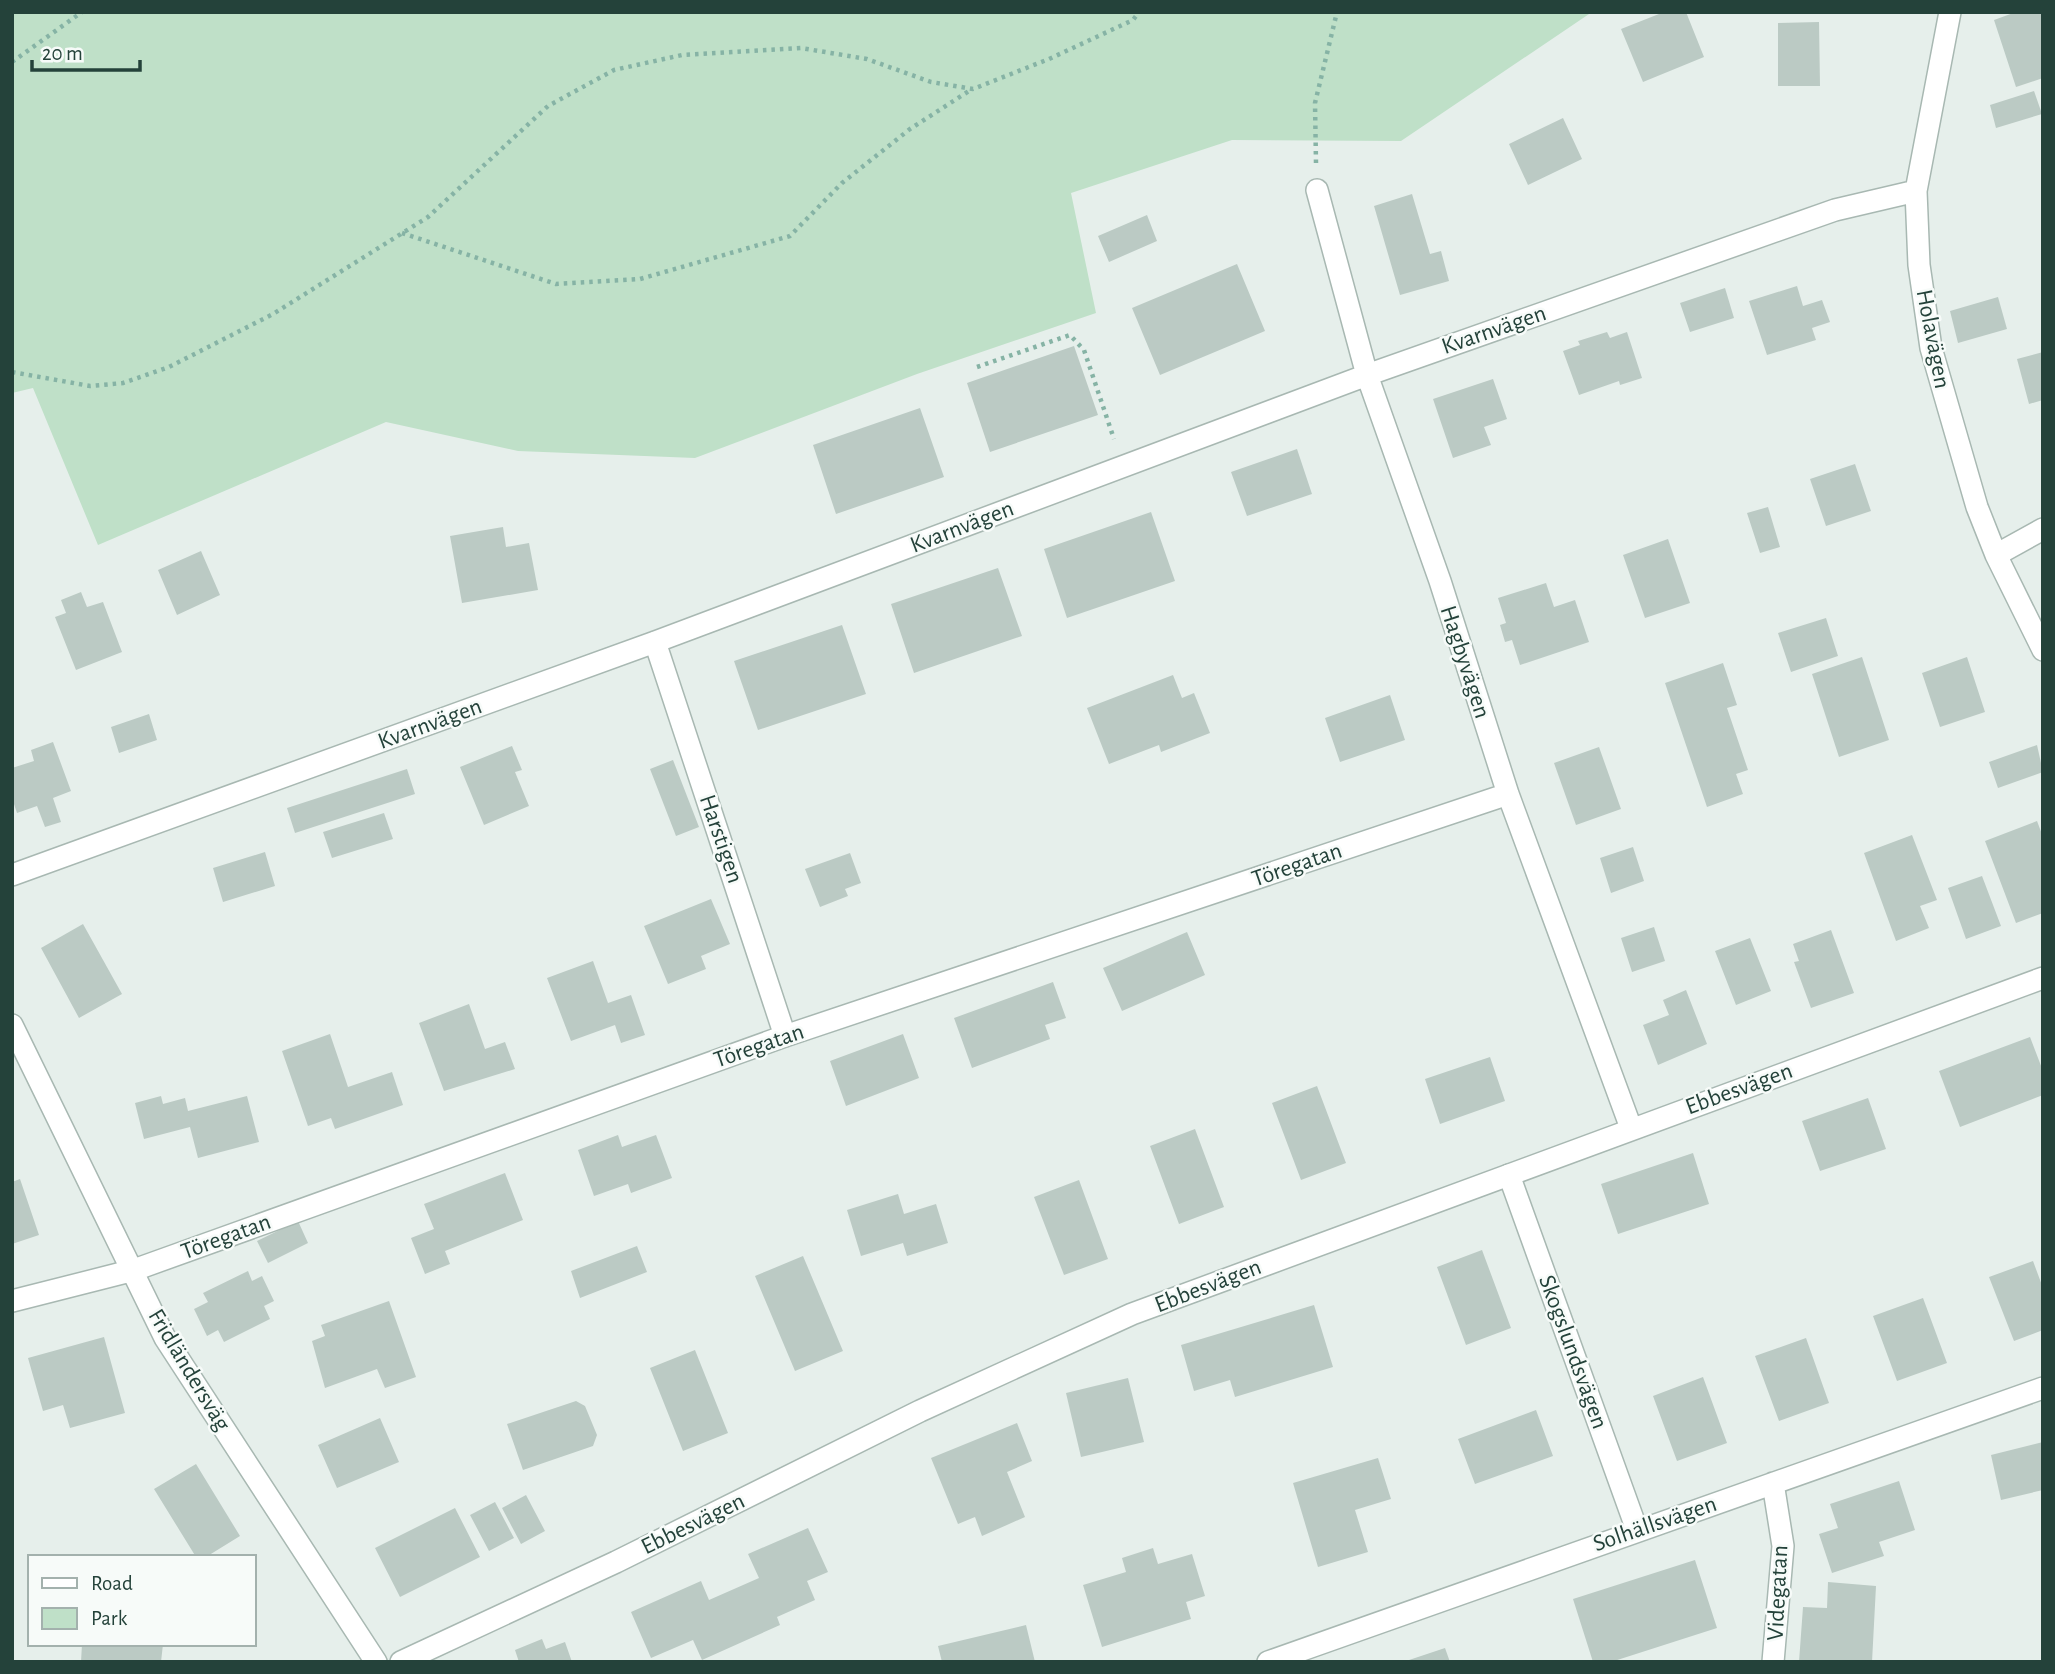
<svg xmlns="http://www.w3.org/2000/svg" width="2055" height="1674" font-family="'Alegreya Sans',sans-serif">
	<rect width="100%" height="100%" fill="#e6efeb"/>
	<path fill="#bfe0c8" d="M 12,12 L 1592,12 L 1401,141 L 1232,140 L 1071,193 L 1096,313 L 917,374 L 695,458 L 518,451 L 386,422 L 98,545 L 33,388 L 12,393 Z"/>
	<path fill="#bbcac4" d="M 1664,12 L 1686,12 L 1704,57 L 1643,82 L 1621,29 Z
		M 2016,12 L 2043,12 L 2043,78 L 2016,87 L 1994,20 Z
		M 1819,22 L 1820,86 L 1778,86 L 1778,23 Z
		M 2034,91 L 2042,114 L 1996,128 L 1990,105 Z
		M 1563,118 L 1582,159 L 1528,185 L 1509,144 Z
		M 1412,194 L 1430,254 L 1441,251 L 1449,281 L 1400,295 L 1374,206 Z
		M 1147,215 L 1157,241 L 1109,262 L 1098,236 Z
		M 1237,264 L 1265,331 L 1160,375 L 1132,308 Z
		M 1797,286 L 1803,306 L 1822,300 L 1830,322 L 1812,328 L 1816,340 L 1767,355 L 1749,301 Z
		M 1725,288 L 1734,318 L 1690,332 L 1680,303 Z
		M 1998,297 L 2007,329 L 1958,343 L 1950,311 Z
		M 1607,332 L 1610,338 L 1627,332 L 1642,378 L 1620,385 L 1619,381 L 1579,395 L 1563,351 L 1580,345 L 1578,341 Z
		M 1074,346 L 1098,415 L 990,452 L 967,383 Z
		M 2043,352 L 2043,400 L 2029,404 L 2017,359 Z
		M 1493,379 L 1507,419 L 1484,427 L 1491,445 L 1453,458 L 1433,399 Z
		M 920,408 L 944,477 L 836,514 L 813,445 Z
		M 1297,449 L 1312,494 L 1247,516 L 1231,472 Z
		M 1855,464 L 1871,511 L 1826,526 L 1810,479 Z
		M 1768,507 L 1780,547 L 1760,553 L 1747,513 Z
		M 1151,512 L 1175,581 L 1067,618 L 1044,549 Z
		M 503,527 L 506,547 L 529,543 L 538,590 L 462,603 L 450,536 Z
		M 1668,539 L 1690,603 L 1645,618 L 1623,555 Z
		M 201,551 L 220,595 L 177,615 L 158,570 Z
		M 998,568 L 1022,636 L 914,673 L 891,604 Z
		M 1546,583 L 1554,607 L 1575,600 L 1589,642 L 1520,665 L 1512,640 L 1505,642 L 1500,625 L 1506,623 L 1498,598 Z
		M 81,592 L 87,607 L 103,602 L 122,652 L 76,670 L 55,617 L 66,613 L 61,600 Z
		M 1826,618 L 1838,656 L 1791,672 L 1778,633 Z
		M 842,625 L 866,694 L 758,730 L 734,661 Z
		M 1862,657 L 1889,740 L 1839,757 L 1812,674 Z
		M 1967,657 L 1985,712 L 1940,727 L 1922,673 Z
		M 1723,663 L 1737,705 L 1727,708 L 1748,770 L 1736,774 L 1743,794 L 1707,807 L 1665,683 Z
		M 1173,675 L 1182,698 L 1194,693 L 1210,733 L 1161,752 L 1159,745 L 1109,764 L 1087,708 Z
		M 1390,695 L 1405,740 L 1340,762 L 1325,718 Z
		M 149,714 L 157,740 L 119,753 L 111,727 Z
		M 53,742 L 71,791 L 53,798 L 61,822 L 45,827 L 37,806 L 17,813 L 12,798 L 12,768 L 34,761 L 31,750 Z
		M 2037,745 L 2043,772 L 1998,788 L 1989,762 Z
		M 512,746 L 522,770 L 515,772 L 529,806 L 484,825 L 460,767 Z
		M 1599,747 L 1621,809 L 1576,825 L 1554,763 Z
		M 673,760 L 699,827 L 676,836 L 650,769 Z
		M 407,769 L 415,794 L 295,833 L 287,808 Z
		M 384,813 L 393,839 L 332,858 L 323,832 Z
		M 2037,821 L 2043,837 L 2043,913 L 2016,923 L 1985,841 Z
		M 1912,835 L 1937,900 L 1920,906 L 1929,928 L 1896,941 L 1864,853 Z
		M 1633,847 L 1644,881 L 1611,893 L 1600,858 Z
		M 265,852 L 275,886 L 223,902 L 213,868 Z
		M 850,853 L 861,883 L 845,889 L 848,896 L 820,907 L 805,869 Z
		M 1982,876 L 2001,926 L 1966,939 L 1948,888 Z
		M 711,899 L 730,944 L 701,956 L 706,969 L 668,984 L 644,926 Z
		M 83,924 L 122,994 L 79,1018 L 41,948 Z
		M 1654,927 L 1665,961 L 1632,972 L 1621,938 Z
		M 1831,930 L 1854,993 L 1811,1008 L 1794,962 L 1799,961 L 1793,944 Z
		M 1187,932 L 1205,975 L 1122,1011 L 1103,968 Z
		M 1750,938 L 1771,991 L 1736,1005 L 1715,951 Z
		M 593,961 L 608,1003 L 631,995 L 645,1035 L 621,1043 L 615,1025 L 571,1041 L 547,978 Z
		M 1053,982 L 1066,1018 L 1045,1025 L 1050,1039 L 972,1068 L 954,1018 Z
		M 1686,990 L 1707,1044 L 1658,1065 L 1643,1025 L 1669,1015 L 1663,1000 Z
		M 469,1004 L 485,1049 L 505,1042 L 515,1069 L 444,1091 L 419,1023 Z
		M 330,1034 L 348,1087 L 392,1072 L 403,1105 L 335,1129 L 331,1118 L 308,1126 L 282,1051 Z
		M 903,1034 L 919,1078 L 846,1106 L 830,1061 Z
		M 2030,1037 L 2043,1071 L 2043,1095 L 1960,1127 L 1939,1071 Z
		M 1490,1057 L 1505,1101 L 1440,1124 L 1425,1079 Z
		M 1317,1086 L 1346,1163 L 1301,1180 L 1272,1103 Z
		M 161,1096 L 163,1104 L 185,1098 L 188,1111 L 247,1096 L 259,1142 L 198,1158 L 190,1127 L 144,1139 L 135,1103 Z
		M 1868,1098 L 1886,1149 L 1820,1171 L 1802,1121 Z
		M 1195,1129 L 1224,1207 L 1179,1224 L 1150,1146 Z
		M 618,1135 L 622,1147 L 656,1135 L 672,1178 L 631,1193 L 628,1184 L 594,1196 L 578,1150 Z
		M 1693,1153 L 1709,1204 L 1618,1234 L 1601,1184 Z
		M 505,1173 L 523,1220 L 445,1251 L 450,1264 L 425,1274 L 411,1238 L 434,1229 L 424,1204 Z
		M 20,1179 L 39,1235 L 12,1244 L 12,1182 Z
		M 1079,1180 L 1108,1259 L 1064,1275 L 1034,1197 Z
		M 898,1194 L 904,1214 L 936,1204 L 948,1243 L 907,1256 L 903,1243 L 861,1256 L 847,1210 Z
		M 298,1221 L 308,1243 L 268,1263 L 257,1241 Z
		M 637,1246 L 647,1272 L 580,1298 L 571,1271 Z
		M 1482,1250 L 1511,1328 L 1466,1345 L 1437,1267 Z
		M 803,1256 L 843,1351 L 795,1371 L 755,1276 Z
		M 2033,1261 L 2043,1288 L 2043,1330 L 2014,1341 L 1989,1277 Z
		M 248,1271 L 252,1281 L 262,1276 L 274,1301 L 264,1306 L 270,1319 L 224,1342 L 218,1330 L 207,1336 L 194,1309 L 208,1302 L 203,1293 Z
		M 1923,1298 L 1947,1363 L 1897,1381 L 1873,1316 Z
		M 389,1301 L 416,1377 L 385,1388 L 377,1369 L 325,1388 L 312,1341 L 325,1336 L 321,1325 Z
		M 1314,1305 L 1333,1367 L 1235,1397 L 1230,1380 L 1194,1391 L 1181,1345 Z
		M 104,1337 L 125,1413 L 70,1428 L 63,1405 L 43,1411 L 28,1358 Z
		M 1806,1338 L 1829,1403 L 1779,1421 L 1755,1356 Z
		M 695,1350 L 728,1433 L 683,1451 L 650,1368 Z
		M 1703,1377 L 1727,1443 L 1677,1461 L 1653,1396 Z
		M 1128,1378 L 1144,1442 L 1081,1457 L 1066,1393 Z
		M 576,1401 L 585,1406 L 597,1435 L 593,1446 L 523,1470 L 507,1424 Z
		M 1536,1410 L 1553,1456 L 1475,1484 L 1458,1439 Z
		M 380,1418 L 399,1462 L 337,1488 L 318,1445 Z
		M 1017,1423 L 1032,1461 L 1007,1472 L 1025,1517 L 982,1536 L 975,1517 L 958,1524 L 931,1458 Z
		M 2043,1442 L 2043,1490 L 2001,1500 L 1991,1455 Z
		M 1378,1458 L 1391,1499 L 1355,1510 L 1368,1552 L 1318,1567 L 1293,1483 Z
		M 196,1464 L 240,1536 L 206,1557 L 196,1557 L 154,1489 Z
		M 1899,1481 L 1915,1530 L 1879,1542 L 1884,1556 L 1832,1573 L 1819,1534 L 1838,1528 L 1830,1504 Z
		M 526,1495 L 545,1531 L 521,1544 L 502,1508 Z
		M 495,1502 L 514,1538 L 489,1551 L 470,1515 Z
		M 455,1508 L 480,1557 L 400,1597 L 375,1548 Z
		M 808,1528 L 828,1572 L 807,1581 L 815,1600 L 777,1617 L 780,1625 L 702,1660 L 693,1640 L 651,1658 L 631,1612 L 701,1581 L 709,1600 L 759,1578 L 748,1554 Z
		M 1153,1548 L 1158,1564 L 1192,1554 L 1205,1596 L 1186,1602 L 1191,1619 L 1102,1647 L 1083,1585 L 1126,1572 L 1122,1558 Z
		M 1695,1560 L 1717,1628 L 1611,1662 L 1593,1662 L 1573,1599 Z
		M 1828,1582 L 1876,1586 L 1872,1662 L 1799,1662 L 1803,1607 L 1827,1608 Z
		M 1026,1625 L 1035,1662 L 942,1662 L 938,1646 Z
		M 542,1639 L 546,1649 L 565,1642 L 572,1662 L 519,1662 L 515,1650 Z
		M 82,1644 L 163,1644 L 161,1662 L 81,1662 Z
		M 1445,1648 L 1450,1662 L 1406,1662 L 1406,1661 Z"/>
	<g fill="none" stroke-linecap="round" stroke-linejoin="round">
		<defs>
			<path id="minor" d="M 1950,12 L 1916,191 L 1919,265 L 1931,348 L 1977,507 L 1996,555 L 2043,650
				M 1317,190 L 1367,375 L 1440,581 L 1508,794 L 1631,1128
				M 1996,555 L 2043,529
				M 655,642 L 785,1036
				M 12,875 L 655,642 L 1367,375 L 1835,210 L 1916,191
				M 12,1025 L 165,1338 L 376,1662
				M 1509,1175 L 1637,1530
				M 12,1301 L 134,1270 L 785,1036 L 1508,794
				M 1773,1483 L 1783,1546 L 1773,1662
				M 1268,1662 L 2043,1388"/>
			<path id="tertiary" d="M 401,1662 L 616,1562 L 920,1411 L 1132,1314 L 2043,978"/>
		</defs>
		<use href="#minor" stroke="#a8b8b2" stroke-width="24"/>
		<use href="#tertiary" stroke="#a8b8b2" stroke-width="24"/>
		<path stroke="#86b3a5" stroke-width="4.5" stroke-dasharray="3.5 5" stroke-linecap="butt" d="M 12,62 L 82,12
			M 1316,163 L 1315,103 L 1337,12
			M 402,233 L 556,284 L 640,279 L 790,236 L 842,183 L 910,129 L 972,89
			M 977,367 L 1070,335 L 1084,350 L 1114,439
			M 12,372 L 90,386 L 123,383 L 169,367 L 273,314 L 428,217 L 548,106 L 614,70 L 682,55 L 801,48 L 867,59 L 931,82 L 973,89 L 1049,59 L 1133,20 L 1139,12"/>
		<use href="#minor" stroke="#fff" stroke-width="21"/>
		<use href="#tertiary" stroke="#fff" stroke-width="21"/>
	</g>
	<g text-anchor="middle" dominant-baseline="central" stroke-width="5" stroke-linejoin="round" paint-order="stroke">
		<g font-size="24" fill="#24423a" stroke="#f7fbf9">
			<text transform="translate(1494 330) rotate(-19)">Kvarnvägen</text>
			<text transform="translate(1933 339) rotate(79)">Holavägen</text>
			<text transform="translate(962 527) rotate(-21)">Kvarnvägen</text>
			<text transform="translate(1465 662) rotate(72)">Hagbyvägen</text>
			<text transform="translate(430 724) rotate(-20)">Kvarnvägen</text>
			<text transform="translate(721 839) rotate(71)">Harstigen</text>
			<text transform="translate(1297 865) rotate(-19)">Töregatan</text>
			<text transform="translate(759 1046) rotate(-19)">Töregatan</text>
			<text transform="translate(1739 1089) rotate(-20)">Ebbesvägen</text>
			<text transform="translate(226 1237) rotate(-20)">Töregatan</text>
			<text transform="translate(1208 1286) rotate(-21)">Ebbesvägen</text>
			<text transform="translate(1573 1352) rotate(70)">Skogslundsvägen</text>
			<text transform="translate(189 1370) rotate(59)">Fridländersväg</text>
			<text transform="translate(693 1524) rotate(-26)">Ebbesvägen</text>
			<text transform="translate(1655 1524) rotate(-19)">Solhällsvägen</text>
			<text transform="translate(1778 1593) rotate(-87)">Videgatan</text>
		</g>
	</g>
	<rect width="2055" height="1674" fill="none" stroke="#24423a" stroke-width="28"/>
	<rect x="28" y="1555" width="228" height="91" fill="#f7fbf9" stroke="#a3b1ad" stroke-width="2"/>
	<rect x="42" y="1578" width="35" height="10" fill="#ffffff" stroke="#a3b1ad" stroke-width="2"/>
	<text x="91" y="1590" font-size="21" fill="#24423a">Road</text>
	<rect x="42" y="1608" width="35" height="21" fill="#bfe0c8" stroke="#a3b1ad" stroke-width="2"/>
	<text x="91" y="1625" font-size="21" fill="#24423a">Park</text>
	<path d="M32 60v10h108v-10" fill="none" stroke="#24423a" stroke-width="3.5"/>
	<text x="42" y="60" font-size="21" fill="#24423a" stroke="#f7fbf9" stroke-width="5" paint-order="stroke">20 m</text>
</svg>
